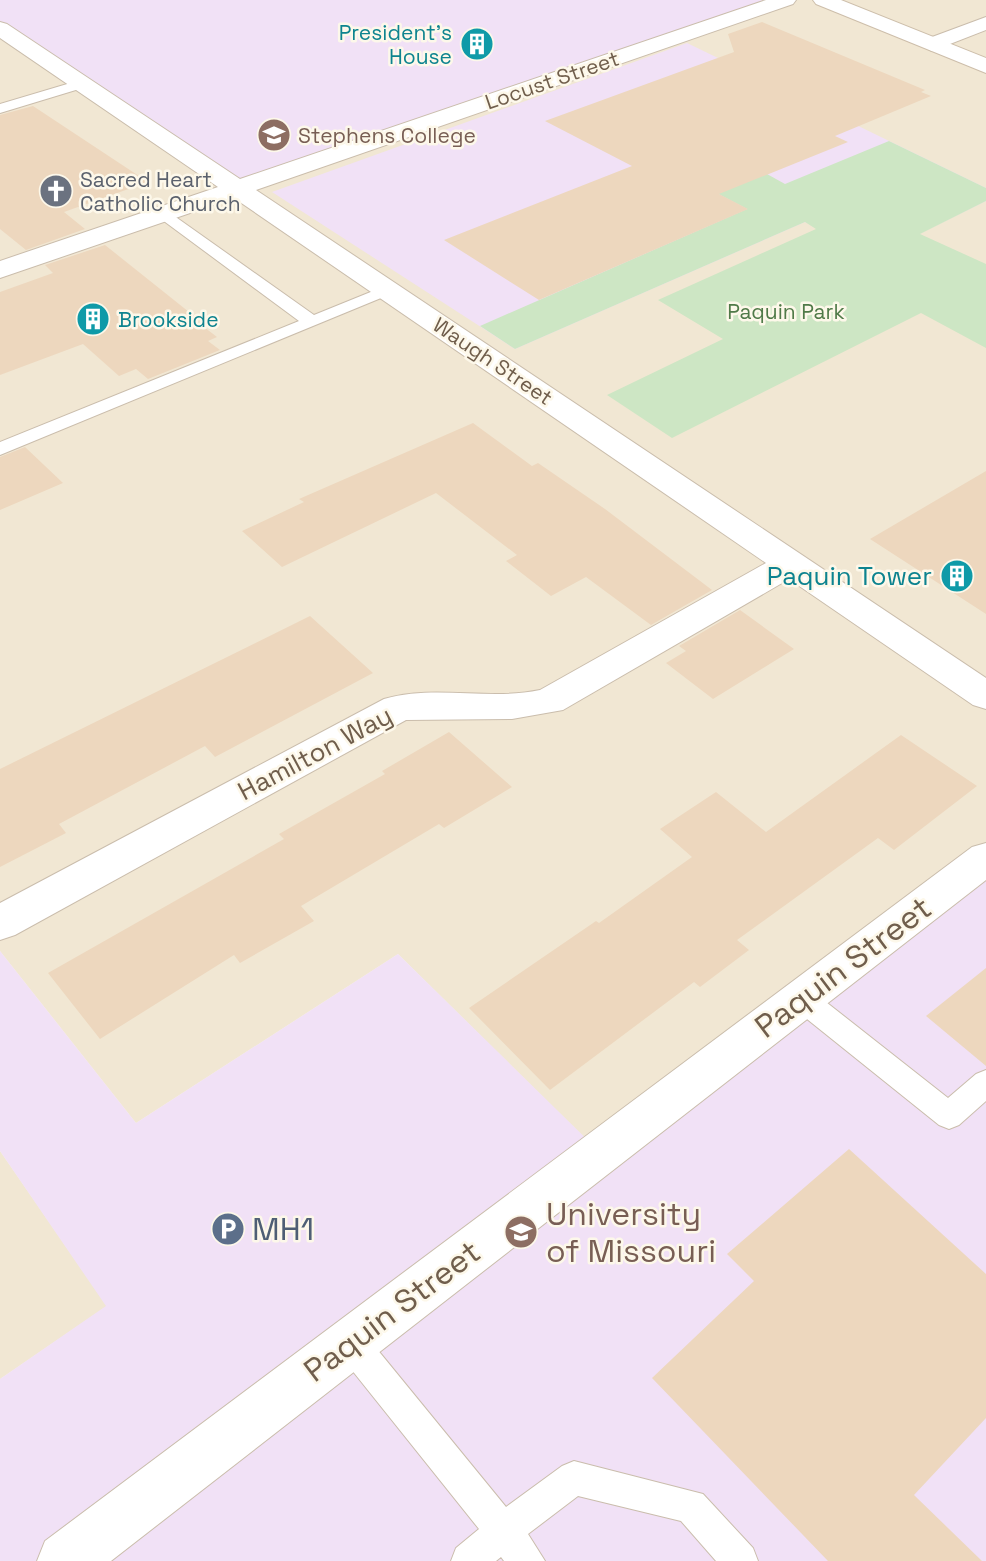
<svg xmlns="http://www.w3.org/2000/svg" width="986" height="1561" font-family="'Space Grotesk',sans-serif">
	<rect width="100%" height="100%" fill="#faf4e4"/>
	<path fill="#f1e7d3" d="M 761,0 L 986,0 L 986,864 L 606,1159 L 398,954 L 136,1123 L 0,951 L 0,28 L 767,3 Z
		M 0,1151 L 107,1306 L 0,1379 Z"/>
	<path fill="#f1e1f6" d="M 0,0 L 761,0 L 769,3 L 237,187 L 0,28 Z
		M 687,43 L 986,188 L 986,201 L 872,257 L 805,222 L 515,349 L 272,192 Z
		M 986,864 L 986,1561 L 0,1561 L 0,1379 L 106,1306 L 0,1151 L 0,951 L 136,1123 L 398,954 L 606,1158 Z"/>
	<path fill="#cde6c4" d="M 889,141 L 986,188 L 986,201 L 920,234 L 986,264 L 986,348 L 921,313 L 672,438 L 607,395 L 723,339 L 658,300 L 816,229 L 805,222 L 515,349 L 480,326 L 747,209 L 674,171 L 767,174 L 785,184 Z"/>
	<path fill="#edd7be" d="M 762,22 L 925,90 L 921,92 L 931,96 L 835,136 L 848,142 L 719,194 L 748,209 L 539,300 L 444,240 L 632,166 L 545,121 L 734,52 L 728,34 Z
		M 33,106 L 148,182 L 64,212 L 85,229 L 26,250 L 0,229 L 0,115 Z
		M 105,245 L 194,316 L 191,317 L 217,337 L 208,341 L 220,350 L 148,379 L 136,369 L 119,376 L 83,344 L 0,375 L 0,292 L 53,273 L 45,265 Z
		M 473,423 L 532,466 L 538,463 L 605,509 L 712,590 L 651,625 L 586,577 L 551,596 L 506,561 L 517,555 L 436,493 L 282,567 L 242,531 L 304,502 L 299,499 Z
		M 25,447 L 63,483 L 0,510 L 0,457 Z
		M 986,471 L 986,614 L 870,539 Z
		M 740,610 L 794,649 L 713,699 L 666,663 L 686,651 L 679,646 Z
		M 310,616 L 373,673 L 215,757 L 205,746 L 59,824 L 66,833 L 0,867 L 0,769 Z
		M 449,732 L 512,787 L 444,828 L 439,824 L 301,906 L 314,921 L 240,963 L 234,955 L 100,1039 L 48,973 L 284,839 L 279,834 L 385,774 L 382,771 Z
		M 901,735 L 977,786 L 894,850 L 878,838 L 737,940 L 749,950 L 700,987 L 694,982 L 550,1090 L 469,1008 L 596,921 L 599,923 L 692,857 L 660,829 L 716,792 L 766,832 Z
		M 986,968 L 986,1066 L 926,1016 Z
		M 849,1149 L 986,1274 L 986,1418 L 914,1495 L 982,1561 L 828,1561 L 652,1378 L 754,1281 L 727,1254 Z"/>
	<g fill="none" stroke-linecap="round" stroke-linejoin="round">
		<defs>
			<path id="service" d="M 84,79 L 89,80 L 89,86 L 0,113 L 0,104 Z
				M 163,208 L 314,315 L 383,287 L 389,286 L 398,291 L 0,455 L 0,442 L 299,321 L 157,216 L 157,210 Z
				M 802,988 L 812,991 L 948,1098 L 976,1074 L 986,1070 L 986,1101 L 959,1125 L 949,1129 L 939,1125 L 792,1007 L 788,999 L 792,991 Z
				M 351,1327 L 363,1332 L 506,1507 L 562,1466 L 574,1461 L 703,1494 L 753,1548 L 758,1561 L 716,1561 L 681,1521 L 578,1496 L 528,1534 L 545,1561 L 504,1561 L 501,1557 L 496,1561 L 451,1561 L 456,1548 L 479,1529 L 339,1354 L 335,1343 L 339,1332 Z"/>
			<path id="minor" d="M 766,0 L 796,0 L 793,4 L 256,190 L 986,678 L 986,709 L 973,705 L 789,579 L 563,710 L 512,719 L 406,720 L 15,935 L 0,940 L 0,903 L 384,699 C 435,684 488,701 540,690 L 766,563 L 234,198 L 0,278 L 0,261 L 218,187 L 0,38 L 0,22 L 7,24 L 240,179 Z
				M 986,17 L 986,30 L 932,51 L 921,45 L 924,40 Z
				M 986,843 L 986,880 L 111,1561 L 37,1561 L 45,1541 L 972,847 Z"/>
			<path id="secondary" d="M 813,0 L 841,0 L 986,58 L 986,73 L 816,4 Z"/>
		</defs>
		<use href="#service" stroke="#cabdac" stroke-width="2"/>
		<use href="#minor" stroke="#cabdac" stroke-width="2"/>
		<use href="#secondary" stroke="#cdbeaa" stroke-width="2"/>
		<use href="#service" fill="#fff" fill-rule="evenodd"/>
		<use href="#minor" fill="#fff" fill-rule="evenodd"/>
		<use href="#secondary" fill="#fff" fill-rule="evenodd"/>
	</g>
	<defs>
		<symbol id="building-disc" viewBox="-11 -11 22 22"><circle r="9.5" fill="#0f9aa8" stroke="#fdf8ea"/><path d="M-4-6H4V6H1V3H-1V6H-4ZM-2.5-4.3h1.7v1.8h-1.7ZM.8-4.3h1.7v1.8H.8ZM-2.5-1h1.7V.8h-1.7ZM.8-1h1.7V.8H.8Z" fill="#fff"/></symbol>
		<symbol id="university-disc" viewBox="-11 -11 22 22"><circle r="9.5" fill="#8d6e63" stroke="#fdf8ea"/><path d="M0-5L7-2L0 1L-7-2ZM-4 1L0 2.5L4 1V4Q0 6-4 4Z" fill="#fff"/></symbol>
		<symbol id="church-disc" viewBox="-11 -11 22 22"><circle r="9.5" fill="#6b7280" stroke="#fdf8ea"/><path d="M-1.2-6h2.4v3.5h3.3v2.4h-3.3V6h-2.4V-.1h-3.3v-2.4h3.3Z" fill="#fff"/></symbol>
		<symbol id="parking-disc" viewBox="-11 -11 22 22"><circle r="9.5" fill="#5c6f8a" stroke="#fdf8ea"/><path d="M-3.5-5.5H1a3.5 3.5 0 0 1 0 7H-1V5.5H-3.5ZM-1-3.4V-.6H.8a1.4 1.4 0 0 0 0-2.8Z" fill="#fff"/></symbol>
	</defs>
	<g fill-rule="evenodd">
		<use href="#building-disc" x="458" y="25" width="38" height="38"/>
		<use href="#university-disc" x="255" y="116" width="38" height="38"/>
		<use href="#church-disc" x="37" y="172" width="38" height="38"/>
		<use href="#building-disc" x="74" y="300" width="38" height="38"/>
		<use href="#building-disc" x="938" y="557" width="38" height="38"/>
		<use href="#parking-disc" x="209" y="1210" width="38" height="38"/>
		<use href="#university-disc" x="502" y="1213" width="38" height="38"/>
	</g>
	<g text-anchor="middle" dominant-baseline="central" stroke-width="5" stroke-linejoin="round" paint-order="stroke">
		<g font-size="21" fill="#0d838f" stroke="#fdf8ea" text-anchor="end">
			<text x="452" y="32">President's<tspan x="452" dy="24">House</tspan></text>
			<text x="118" y="319" text-anchor="start">Brookside</text>
		</g>
		<g font-size="21" fill="#705e4c" stroke="#fdf8ea">
			<text transform="translate(552 80) rotate(-19)">Locust Street</text>
			<text transform="translate(493 361) rotate(34)">Waugh Street</text>
		</g>
		<g font-size="21" fill="#785e54" stroke="#fdf8ea" text-anchor="start">
			<text x="298" y="135">Stephens College</text>
		</g>
		<g font-size="21" fill="#5b616d" stroke="#fdf8ea" text-anchor="start">
			<text x="80" y="179">Sacred Heart<tspan x="80" dy="24">Catholic Church</tspan></text>
		</g>
		<g font-size="21" fill="#507a48" stroke="#fdf8ea">
			<text x="786" y="311">Paquin Park</text>
		</g>
		<g font-size="26" fill="#0d838f" stroke="#fdf8ea" text-anchor="end">
			<text x="932" y="576">Paquin Tower</text>
		</g>
		<g font-size="26" fill="#705e4c" stroke="#fdf8ea">
			<text transform="translate(315 753) rotate(-28)">Hamilton Way</text>
		</g>
		<g font-size="32" fill="#705e4c" stroke="#fdf8ea">
			<text transform="translate(843 967) rotate(-37)">Paquin Street</text>
			<text transform="translate(392 1311) rotate(-37)">Paquin Street</text>
		</g>
		<g font-size="32" fill="#785e54" stroke="#fdf8ea" text-anchor="start">
			<text x="546" y="1214">University<tspan x="546" dy="37">of Missouri</tspan></text>
		</g>
		<g font-size="32" fill="#4e5e75" stroke="#fdf8ea" text-anchor="start">
			<text x="252" y="1229">MH1</text>
		</g>
	</g>
</svg>
